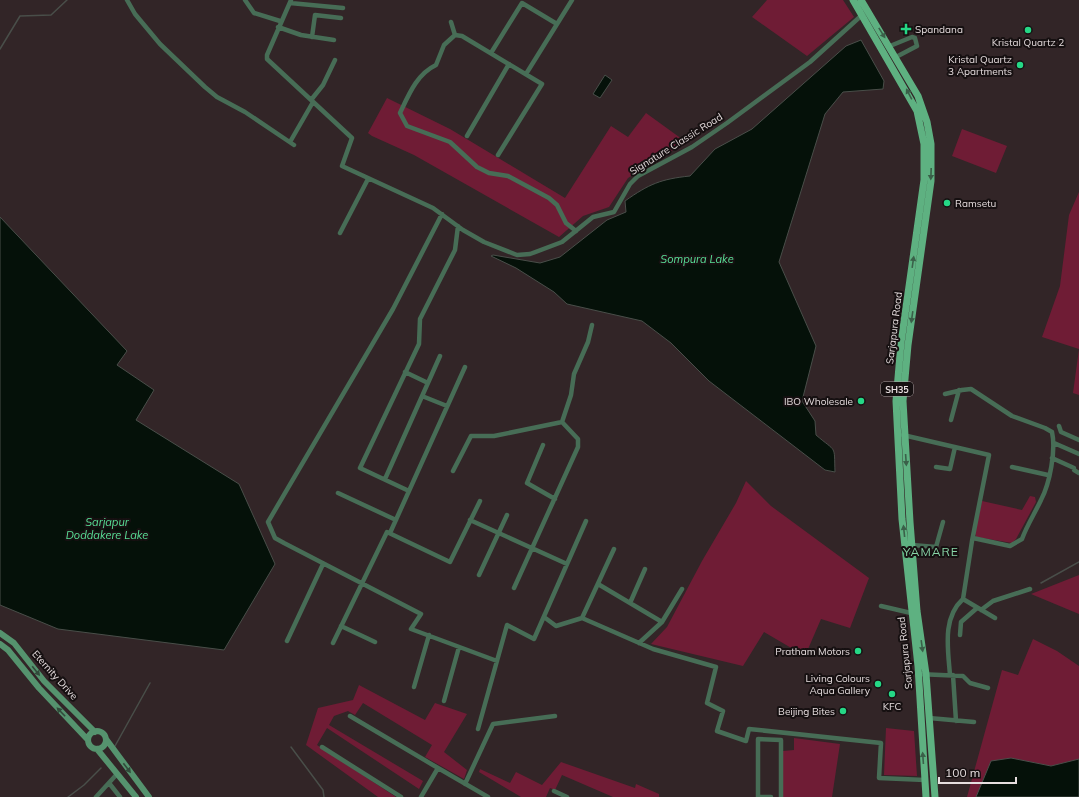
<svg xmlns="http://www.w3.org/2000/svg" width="1079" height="797" font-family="Mulish,sans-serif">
	<rect width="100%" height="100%" fill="#322527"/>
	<path fill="#6f1c35" d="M 767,0 L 843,0 L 854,17 L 807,56 L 752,17 Z
		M 387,98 L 450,129 L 565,198 L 611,126 L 628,137 L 646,113 L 686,142 L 628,178 L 609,207 L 583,216 L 559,237 L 414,155 L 372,136 L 368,133 Z
		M 962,129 L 1007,146 L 996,173 L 952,156 Z
		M 1079,192 L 1079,395 L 1073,393 L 1079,349 L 1042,337 L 1060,286 L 1069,215 Z
		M 746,481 L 771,506 L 869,578 L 850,628 L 821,619 L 805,656 L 764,632 L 743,666 L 651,644 L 667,627 L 702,561 L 736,503 Z
		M 1030,496 L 1035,497 L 1036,502 L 1016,539 L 1012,543 L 976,537 L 975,532 L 982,501 L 1022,510 Z
		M 1079,575 L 1079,614 L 1031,594 Z
		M 1033,639 L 1057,651 L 1079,666 L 1079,797 L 967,797 L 1002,670 L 1018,675 Z
		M 359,685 L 425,720 L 435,703 L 467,714 L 444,752 L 467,770 L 464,779 L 425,757 L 432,745 L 363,703 L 355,715 L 348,711 L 334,716 L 329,725 L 423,781 L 419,789 L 327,728 L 317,745 L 396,797 L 378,797 L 306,745 L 318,708 L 353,700 Z
		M 886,728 L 914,731 L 917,776 L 884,775 Z
		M 794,738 L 840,744 L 832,797 L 783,797 L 783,751 L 794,750 Z
		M 561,762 L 635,788 L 636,784 L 659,794 L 659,797 L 613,797 L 562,775 L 555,790 L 550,788 L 546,797 L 521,797 L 479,772 L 480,769 L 510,783 L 516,772 L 542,785 Z"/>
	<path fill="#051109" stroke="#494e49" d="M 861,40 L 884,81 L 883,89 L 843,92 L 825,114 L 779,262 L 816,346 L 802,401 L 815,421 L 816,435 C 837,453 834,444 835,472 L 825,470 L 709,381 L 671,343 L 642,321 L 567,304 L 554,292 L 516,268 L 491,256 L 493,255 L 540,263 L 560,257 L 607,220 L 626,212 L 625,201 C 649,184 661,179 690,176 L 715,149 L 752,129 L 846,46 Z
		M 605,75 L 612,80 L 600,98 L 593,94 Z
		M 0,217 L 127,351 L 117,365 L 154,390 L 136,420 L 239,484 L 275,564 L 224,650 L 58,629 L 0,605 Z
		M 1011,758 L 1051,766 L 1079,759 L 1079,797 L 976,797 L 991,761 Z"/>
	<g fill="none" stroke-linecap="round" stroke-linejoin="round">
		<path stroke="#494e49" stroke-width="1.5" d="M 0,49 L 20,16 L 51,15 L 67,0
			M 1041,583 L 1079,562
			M 115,746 L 150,683
			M 291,747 L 323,790 L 324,797
			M 68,797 L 84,785 L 101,768"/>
		<path stroke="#476d56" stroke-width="4.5" d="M 127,0 L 135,14 L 160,44 L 205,87 L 217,97 L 245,112 L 294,145
			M 245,0 L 254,13 L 280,21
			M 291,0 L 267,55 L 267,59 L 352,138 L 342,166 L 433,208 L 463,230 L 484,242 L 517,255 L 530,254 L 562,242 L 593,217 L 614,212 L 630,184 L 638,176 L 692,147 L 727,123 L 810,62 L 862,15
			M 290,3 L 343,8
			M 451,22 L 455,35
			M 278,27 L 301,35 L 334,40
			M 312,37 L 315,15 L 341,18
			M 890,46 L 912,37 L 915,38 L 917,46 L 896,57
			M 491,53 L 522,3 L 557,24
			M 526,74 L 572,0
			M 311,100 L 323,85 L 335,60
			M 467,136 L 509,64
			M 290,142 L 313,102
			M 498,155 L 542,84 L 462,36 L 455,35 L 444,45 L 436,65 C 417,74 409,94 400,113 L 407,126 L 450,142 L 477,167 L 489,173 L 508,176 L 549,198 L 557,205 L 566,223 L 576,231
			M 442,214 L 393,309 L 268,522 L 275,538 L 284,543 L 421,614 L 411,629 L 497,661
			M 340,233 L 368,179
			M 405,372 L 428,383
			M 945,394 L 962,390 L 971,389 L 1012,416 L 1045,428 L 1052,432 C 1056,450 1050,483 1041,500 C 1035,513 1027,525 1022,539 L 1010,546 L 973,538
			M 422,396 L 447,406
			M 951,420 L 959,390
			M 562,422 L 571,395 L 574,374 L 588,342 L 592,325
			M 1059,426 L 1061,432 L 1079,440
			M 903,435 L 989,455 L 972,541 L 963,599 C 942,618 948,649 950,675
			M 1054,443 L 1079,454
			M 543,445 L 527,483 L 555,499
			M 1052,458 L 1074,468 L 1074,470 L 1079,473
			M 936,467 L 950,469 L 955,447
			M 1012,467 L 1048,475
			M 453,471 L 471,436 L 494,436 L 562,422
			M 385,479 L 440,356
			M 409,491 L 360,468 L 419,344 L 420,319 L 455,250 L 458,226
			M 338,493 L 396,520
			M 470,520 L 567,564
			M 390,533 L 465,367
			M 912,545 L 936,547 L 943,522
			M 479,575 L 507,515
			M 598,584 L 662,622
			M 514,588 L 578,447 L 578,439 L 562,422
			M 963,599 L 995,618
			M 630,603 L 645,569
			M 881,606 L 911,613
			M 981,610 L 993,601 L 1030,589
			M 544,617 L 556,626 L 582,618 L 653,649 L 716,667 L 707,703 L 723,711 L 717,731 L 746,741 L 749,729 L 881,743 L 879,778 L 925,780
			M 582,618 L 614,549
			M 341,626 L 375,642
			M 960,635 L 961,622 L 977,608
			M 287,641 L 323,564
			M 333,643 L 387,532 L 450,562 L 480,501
			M 639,643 L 662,622 L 682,589
			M 918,674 L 963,676 L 970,683 L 988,688
			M 953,675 L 956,721
			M 414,687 L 429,635
			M 444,701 L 459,647
			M 350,716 L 438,768 L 421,797
			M 929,718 L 974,722
			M 478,729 L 507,625 L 534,639 L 586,521
			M 322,747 L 401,797
			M 438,768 L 488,797
			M 109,783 L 120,797
			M 465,784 L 493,724 L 555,716
			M 554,791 L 567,797
			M 96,797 L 117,774
			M 771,797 L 758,797 L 758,739 L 781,740 L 781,797"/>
		<path stroke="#55936e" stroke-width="6" d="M 0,633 L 14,643 L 44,681 L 95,732
			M 0,644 L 8,650 L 39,688 L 88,740
			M88 740a9 9 0 1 1 18 0a9 9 0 1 1-18 0Z
			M 106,739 L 149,797
			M 97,749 L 136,797"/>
		<path stroke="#5eb181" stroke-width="7" d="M 853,0 L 917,111 L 924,144 L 924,180 L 901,343 L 896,401 L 902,519 L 918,666 L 926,797
			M 861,0 L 918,96 L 927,122 L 931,144 L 931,181 L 908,345 L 903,401 L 910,522 L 917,611 L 926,674 L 935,797"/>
	</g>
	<defs><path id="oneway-solid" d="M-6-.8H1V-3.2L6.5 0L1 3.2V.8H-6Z"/></defs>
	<g fill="#3a6049">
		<use href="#oneway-solid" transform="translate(882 33) rotate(58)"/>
		<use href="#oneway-solid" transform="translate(909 94) rotate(-118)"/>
		<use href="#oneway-solid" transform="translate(931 174) rotate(92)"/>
		<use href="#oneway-solid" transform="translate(913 262) rotate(-82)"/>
		<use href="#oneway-solid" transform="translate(912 317) rotate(98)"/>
		<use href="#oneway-solid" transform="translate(906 460) rotate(86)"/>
		<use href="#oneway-solid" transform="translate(904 531) rotate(-96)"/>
		<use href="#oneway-solid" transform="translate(922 646) rotate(82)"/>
		<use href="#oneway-solid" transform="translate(923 758) rotate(-94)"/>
	</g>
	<g fill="#324b3b">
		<use href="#oneway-solid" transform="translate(36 671) rotate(51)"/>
		<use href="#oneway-solid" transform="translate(61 712) rotate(-134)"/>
		<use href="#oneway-solid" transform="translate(127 768) rotate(53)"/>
	</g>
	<g fill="#25d886" stroke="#161011" stroke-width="1.5">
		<path d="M904 23h4v4h4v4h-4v4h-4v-4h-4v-4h4z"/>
		<circle cx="1028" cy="30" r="4"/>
		<circle cx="1020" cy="65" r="4"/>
		<circle cx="947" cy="203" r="4"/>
		<circle cx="861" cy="401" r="4"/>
		<circle cx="858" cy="651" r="4"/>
		<circle cx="878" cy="684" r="4"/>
		<circle cx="892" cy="694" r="4"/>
		<circle cx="843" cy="711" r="4"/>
	</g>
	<g text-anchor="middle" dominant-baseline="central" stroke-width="4" stroke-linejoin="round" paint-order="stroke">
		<rect fill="#161011" stroke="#a8a0a1" stroke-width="1" x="881" y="382" width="32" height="14" rx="3"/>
		<g font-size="9" font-weight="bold" fill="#e7dedf">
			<text x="897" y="389">SH35</text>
		</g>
		<g font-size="10" fill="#e7dedf" stroke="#161011" text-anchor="end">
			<text x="915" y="29" text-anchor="start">Spandana</text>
			<text x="1028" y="42" text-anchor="middle">Kristal Quartz 2</text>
			<text x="1012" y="59">Kristal Quartz<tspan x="1012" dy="12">3 Apartments</tspan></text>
			<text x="955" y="203" text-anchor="start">Ramsetu</text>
			<text x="853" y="401">IBO Wholesale</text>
			<text x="850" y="651">Pratham Motors</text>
			<text x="870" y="678">Living Colours<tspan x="870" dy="12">Aqua Gallery</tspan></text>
			<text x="892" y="706" text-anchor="middle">KFC</text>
			<text x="835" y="711">Beijing Bites</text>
		</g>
		<g font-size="10" fill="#e7dedf" stroke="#161011">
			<text transform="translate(676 144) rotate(-32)">Signature Classic Road</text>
			<text transform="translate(894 328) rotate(-83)">Sarjapura Road</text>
			<text transform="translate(905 653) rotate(-96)">Sarjapura Road</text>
			<text transform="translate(55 675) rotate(48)">Eternity Drive</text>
		</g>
		<g font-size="11" font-style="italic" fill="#59e097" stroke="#161011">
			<text x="697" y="259">Sompura Lake</text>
			<text x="107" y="522">Sarjapur<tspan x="107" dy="13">Doddakere Lake</tspan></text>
		</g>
		<g font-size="12" letter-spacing="1" fill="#89d5a7" stroke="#161011">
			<text x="931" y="551">YAMARE</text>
		</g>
	</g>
	<path d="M939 777v6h77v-6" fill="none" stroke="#e7dedf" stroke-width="2"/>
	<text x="945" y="777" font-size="12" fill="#e7dedf" stroke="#161011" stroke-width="3" paint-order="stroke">100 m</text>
</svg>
